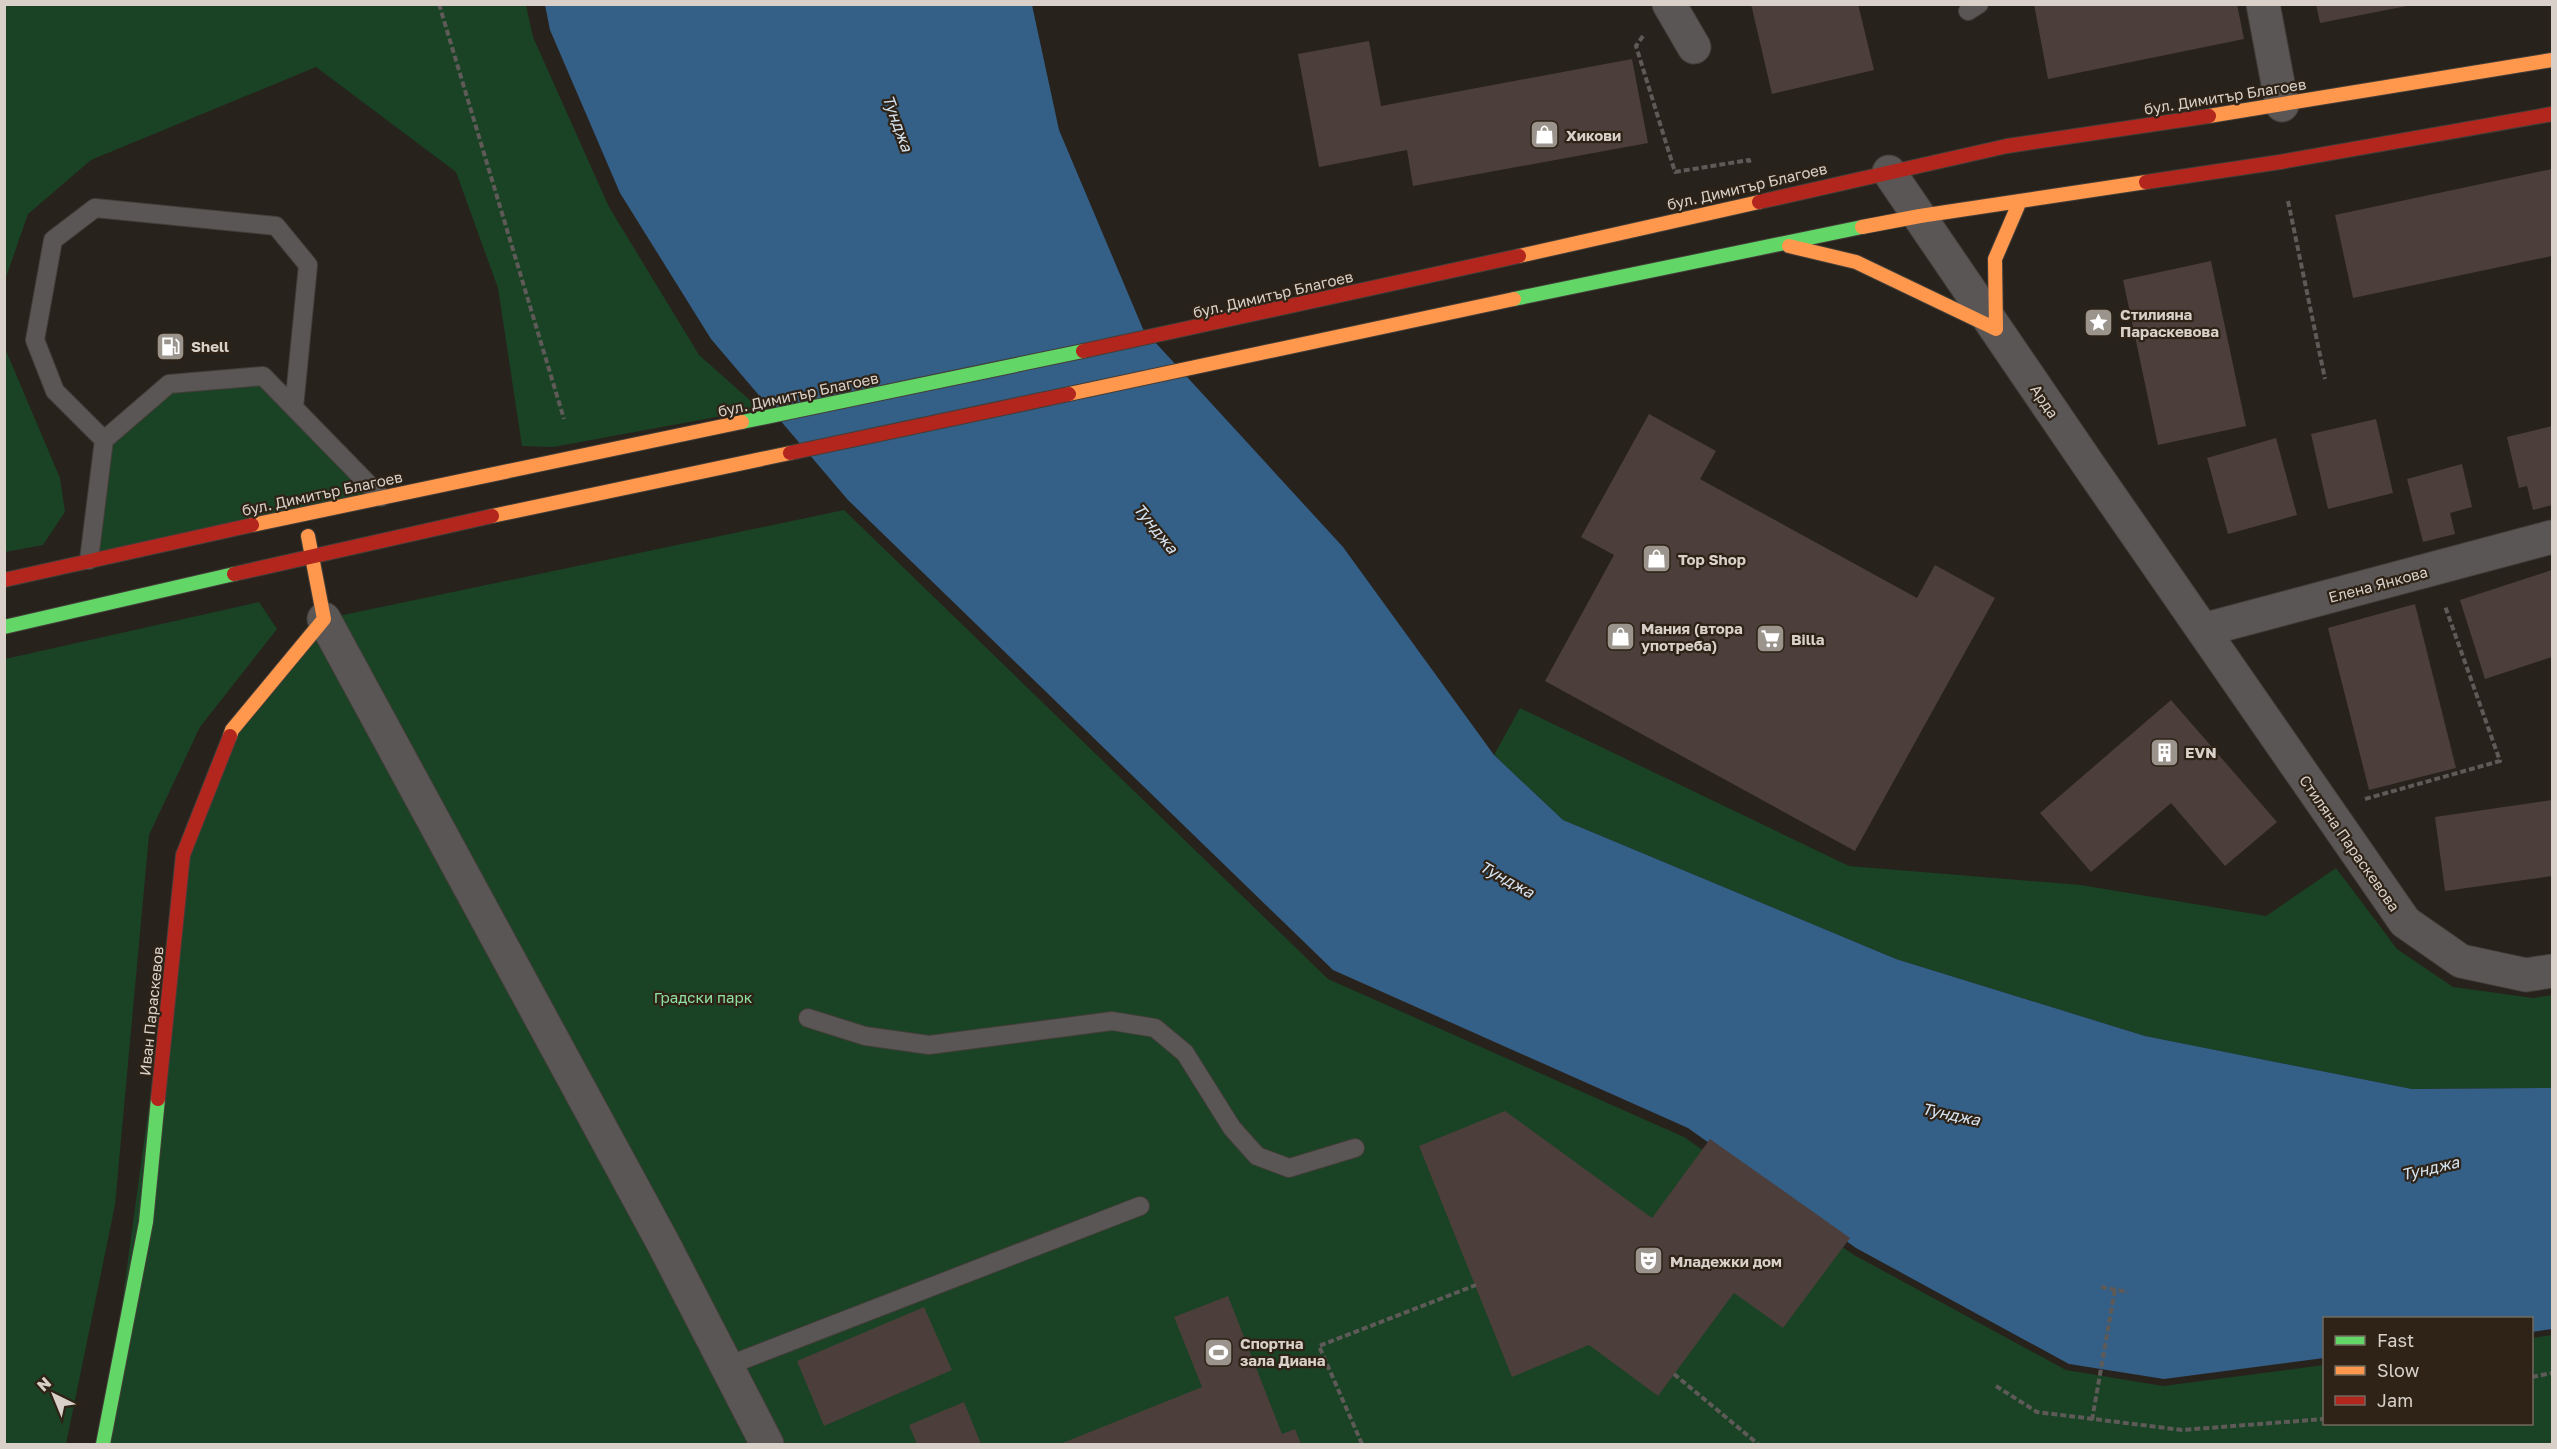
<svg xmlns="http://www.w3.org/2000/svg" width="2557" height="1449" font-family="'Golos Text',sans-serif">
	<rect width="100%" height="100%" fill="#28221c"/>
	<path fill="#1a4225" d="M 5,5 L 526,5 L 533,37 L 609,207 L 699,355 L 760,409 L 553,447 L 522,446 L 498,288 L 456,172 L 316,67 L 91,160 L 28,214 L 5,280 Z
		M 4,346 L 60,478 L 65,512 L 43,545 L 5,552 Z
		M 263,376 L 381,497 L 89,560 L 104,440 L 169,384 Z
		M 844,510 L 1328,979 L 1684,1137 L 1854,1255 L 2066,1370 L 2163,1386 L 2324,1365 L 2324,1424 L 2532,1424 L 2532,1338 L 2552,1335 L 2552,1444 L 103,1444 L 183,855 L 232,730 L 324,619 Z
		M 259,602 L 277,629 L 200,727 L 149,835 L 115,1205 L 66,1444 L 5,1444 L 5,659 Z
		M 1520,708 L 1849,866 L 2081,885 L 2266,916 L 2336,868 L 2397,949 L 2453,987 L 2533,998 L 2552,995 L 2552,1088 L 2412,1089 L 2145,1036 L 1896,959 L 1563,820 L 1494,755 Z"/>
	<path fill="#345f87" d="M 545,5 L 1032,5 L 1059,130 L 1143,329 L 1343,547 L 1494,755 L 1563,820 L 1896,959 L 2145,1036 L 2412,1089 L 2552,1088 L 2552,1329 L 2532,1332 L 2532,1318 L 2324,1318 L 2324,1358 L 2164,1379 L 2069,1364 L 1856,1248 L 1688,1128 L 1333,970 L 848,500 L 711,339 L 620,193 L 550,30 Z"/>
	<path fill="#4c3e3b" d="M 1751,4 L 1858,4 L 1874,70 L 1772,94 Z
		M 2034,4 L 2237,4 L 2244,39 L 2048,79 Z
		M 2316,4 L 2407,4 L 2407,6 L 2320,23 Z
		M 1369,41 L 1381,106 L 1632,59 L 1648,143 L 1413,186 L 1407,150 L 1319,167 L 1298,54 Z
		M 2552,169 L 2552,256 L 2353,298 L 2335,215 Z
		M 2211,261 L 2246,426 L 2158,445 L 2123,280 Z
		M 1649,414 L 1716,451 L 1700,479 L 1917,598 L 1935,565 L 1995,598 L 1855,851 L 1545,681 L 1614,555 L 1581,537 Z
		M 2376,419 L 2393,493 L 2328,509 L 2311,434 Z
		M 2552,426 L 2552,505 L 2533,510 L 2527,486 L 2519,488 L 2507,437 Z
		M 2276,438 L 2297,515 L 2228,534 L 2207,458 Z
		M 2462,464 L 2472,507 L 2450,513 L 2455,534 L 2423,542 L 2407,479 Z
		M 2552,570 L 2552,657 L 2485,679 L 2460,600 Z
		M 2415,604 L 2456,768 L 2369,790 L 2328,628 Z
		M 2171,700 L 2277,822 L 2225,866 L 2171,803 L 2091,872 L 2040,813 Z
		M 2552,800 L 2552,876 L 2445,891 L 2435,817 Z
		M 1505,1111 L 1652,1218 L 1710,1139 L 1850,1238 L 1783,1328 L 1734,1293 L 1658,1396 L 1589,1345 L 1512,1377 L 1419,1146 Z
		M 1228,1296 L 1282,1434 L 1295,1429 L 1301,1444 L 1060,1444 L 1202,1387 L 1174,1317 Z
		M 924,1307 L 952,1370 L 824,1426 L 797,1361 Z
		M 964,1402 L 981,1444 L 917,1444 L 909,1425 Z"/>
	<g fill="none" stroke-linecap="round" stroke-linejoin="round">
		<defs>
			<path id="lane" d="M 1968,11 L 1979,4
				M 104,440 L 55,391 L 35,340 L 53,240 L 95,208 L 276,226 L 308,265 L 294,407
				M 89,560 L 104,440 L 169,384 L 263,376 L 381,497
				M 808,1018 L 865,1036 L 929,1045 L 1112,1021 L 1155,1028 L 1185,1053 L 1232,1128 L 1257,1156 L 1289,1168 L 1355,1148
				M 727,1366 L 1140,1206"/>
			<path id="street" d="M 1669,4 L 1694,47
				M 2263,4 L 2282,105
				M 1889,172 L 2090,467 L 2405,922 L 2461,961 L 2526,975 L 2552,971
				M 324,619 L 662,1241 L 767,1444
				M 2203,630 L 2552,537"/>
			<path id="fast" d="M 1514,299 L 1862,227
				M 742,422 L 1083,351
				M 4,627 L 234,574
				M 103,1444 L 146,1222 L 158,1099"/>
			<path id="slow" d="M 2209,116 L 2552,60
				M 1862,227 L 1920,216 L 2146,182
				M 1789,246 L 1856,262 L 1996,329 L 1995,259 L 2020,201
				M 1519,256 L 1759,202
				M 1069,394 L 1514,299
				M 492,516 L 790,453
				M 252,525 L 742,422
				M 230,736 L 232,730 L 324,619 L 308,536"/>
			<path id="jam" d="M 2146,182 L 2280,162 L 2552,114
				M 1759,202 L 2007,146 L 2209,116
				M 1083,351 L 1519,256
				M 790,453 L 1069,394
				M 234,574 L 492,516
				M 4,580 L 252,525
				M 158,1099 L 183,855 L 230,736"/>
		</defs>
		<use href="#lane" stroke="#433e39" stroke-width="20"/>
		<use href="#street" stroke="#433e39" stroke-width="35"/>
		<use href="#fast" stroke="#433e39" stroke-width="16"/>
		<use href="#slow" stroke="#433e39" stroke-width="16"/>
		<use href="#jam" stroke="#433e39" stroke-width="16"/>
		<path stroke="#5e5a58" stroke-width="4" stroke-dasharray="6 3" stroke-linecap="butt" d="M 439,4 L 564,419
			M 1643,36 L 1636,46 L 1675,172 L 1749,160 L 1750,164
			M 2288,201 L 2325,379
			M 2365,799 L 2500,761 L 2445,606
			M 2101,1287 L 2128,1292
			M 1674,1374 L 1758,1444
			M 2532,1377 L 2552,1373
			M 1996,1386 L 2037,1412 L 2182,1430 L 2324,1419
			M 2092,1420 L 2115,1289
			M 1362,1444 L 1319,1346 L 1476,1285"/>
		<use href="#lane" stroke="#5a5655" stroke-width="18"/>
		<use href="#street" stroke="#5a5655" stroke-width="33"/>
		<use href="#fast" stroke="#63d668" stroke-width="14"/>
		<use href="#slow" stroke="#ff974d" stroke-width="14"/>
		<use href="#jam" stroke="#b3261e" stroke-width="14"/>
	</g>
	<defs>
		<symbol id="shop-square" viewBox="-11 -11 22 22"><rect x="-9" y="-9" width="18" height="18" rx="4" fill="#9b948c" stroke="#2e2316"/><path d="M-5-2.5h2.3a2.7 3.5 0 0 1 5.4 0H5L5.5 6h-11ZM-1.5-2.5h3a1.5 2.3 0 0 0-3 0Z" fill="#fff"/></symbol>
		<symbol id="sight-square" viewBox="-11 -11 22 22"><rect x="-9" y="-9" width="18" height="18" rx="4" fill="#9b948c" stroke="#2e2316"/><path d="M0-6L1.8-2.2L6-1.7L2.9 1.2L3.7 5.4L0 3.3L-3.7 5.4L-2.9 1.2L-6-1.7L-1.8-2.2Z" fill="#fff"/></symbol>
		<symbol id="fuel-square" viewBox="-11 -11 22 22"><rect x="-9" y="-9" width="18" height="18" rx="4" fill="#9b948c" stroke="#2e2316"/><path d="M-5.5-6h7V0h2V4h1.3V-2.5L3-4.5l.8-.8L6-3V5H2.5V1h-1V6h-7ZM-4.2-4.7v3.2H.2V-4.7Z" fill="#fff"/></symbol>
		<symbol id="supermarket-square" viewBox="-11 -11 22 22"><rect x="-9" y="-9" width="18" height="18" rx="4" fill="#9b948c" stroke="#2e2316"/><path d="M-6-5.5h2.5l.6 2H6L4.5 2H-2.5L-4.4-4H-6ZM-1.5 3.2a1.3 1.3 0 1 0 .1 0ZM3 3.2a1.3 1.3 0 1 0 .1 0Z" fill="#fff"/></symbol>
		<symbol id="building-square" viewBox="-11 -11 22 22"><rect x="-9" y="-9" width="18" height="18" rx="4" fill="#9b948c" stroke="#2e2316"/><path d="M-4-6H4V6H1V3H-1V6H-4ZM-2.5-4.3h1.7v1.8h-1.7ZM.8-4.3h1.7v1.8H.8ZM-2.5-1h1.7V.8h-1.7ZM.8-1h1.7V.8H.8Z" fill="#fff"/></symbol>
		<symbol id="theatre-square" viewBox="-11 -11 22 22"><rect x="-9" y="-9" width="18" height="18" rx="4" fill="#9b948c" stroke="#2e2316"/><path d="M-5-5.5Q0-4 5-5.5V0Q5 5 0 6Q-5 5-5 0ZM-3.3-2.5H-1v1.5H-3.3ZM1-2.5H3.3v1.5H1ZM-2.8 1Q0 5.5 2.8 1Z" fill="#fff"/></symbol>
		<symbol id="stadium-square" viewBox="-11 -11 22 22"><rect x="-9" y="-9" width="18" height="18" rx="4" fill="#9b948c" stroke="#2e2316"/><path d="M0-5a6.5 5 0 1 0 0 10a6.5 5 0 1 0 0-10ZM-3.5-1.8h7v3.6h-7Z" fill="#fff"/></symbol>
	</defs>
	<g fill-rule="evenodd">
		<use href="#shop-square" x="1528" y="118" width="33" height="33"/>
		<use href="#sight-square" x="2082" y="306" width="33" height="33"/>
		<use href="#fuel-square" x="154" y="330" width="33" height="33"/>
		<use href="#shop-square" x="1640" y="542" width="33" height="33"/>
		<use href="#shop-square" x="1604" y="620" width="33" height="33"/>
		<use href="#supermarket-square" x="1754" y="622" width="33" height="33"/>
		<use href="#building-square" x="2148" y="736" width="33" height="33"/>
		<use href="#theatre-square" x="1632" y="1244" width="33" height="33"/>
		<use href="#stadium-square" x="1202" y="1336" width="33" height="33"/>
	</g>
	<g text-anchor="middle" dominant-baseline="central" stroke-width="4.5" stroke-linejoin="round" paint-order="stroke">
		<g font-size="15" fill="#d9d1c9" stroke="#2e2316">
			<text transform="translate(2225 96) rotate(-9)">бул. Димитър Благоев</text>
			<text transform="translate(1747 186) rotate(-13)">бул. Димитър Благоев</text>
			<text transform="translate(1273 294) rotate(-13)">бул. Димитър Благоев</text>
			<text transform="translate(798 394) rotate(-12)">бул. Димитър Благоев</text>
			<text transform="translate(2045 401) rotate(56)">Арда</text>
			<text transform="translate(322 493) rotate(-12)">бул. Димитър Благоев</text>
			<text transform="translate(2378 584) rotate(-15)">Елена Янкова</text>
			<text transform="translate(2350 843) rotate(55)">Стиляна Параскевова</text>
			<text transform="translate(151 1011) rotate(-84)">Иван Параскевов</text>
		</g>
		<g font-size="15" font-weight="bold" fill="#d9d1c9" stroke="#2e2316" text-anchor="start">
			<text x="1566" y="135">Хикови</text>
			<text x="2120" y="314">Стилияна<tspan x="2120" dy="17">Параскевова</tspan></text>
			<text x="191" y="346">Shell</text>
			<text x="1678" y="559">Top Shop</text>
			<text x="1641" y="628">Мания (втора<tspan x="1641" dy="17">употреба)</tspan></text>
			<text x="1791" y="639">Billa</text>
			<text x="2185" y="752">EVN</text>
			<text x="1670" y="1261">Младежки дом</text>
			<text x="1240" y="1343">Спортна<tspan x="1240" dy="17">зала Диана</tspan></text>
		</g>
		<g font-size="15" fill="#8fe1a2" stroke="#2e2316">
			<text x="703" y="997">Градски парк</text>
		</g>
		<g font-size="16" font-style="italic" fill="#d6e4f1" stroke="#2e2316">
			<text transform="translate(898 123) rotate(70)">Тунджа</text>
			<text transform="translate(1156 528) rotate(51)">Тунджа</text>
			<text transform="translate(1507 879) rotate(29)">Тунджа</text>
			<text transform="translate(1951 1114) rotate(12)">Тунджа</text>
			<text transform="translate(2430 1168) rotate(-13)">Тунджа</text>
		</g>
	</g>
	<rect width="2557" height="1449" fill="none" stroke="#d9d1c9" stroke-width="12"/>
	<rect x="2323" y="1317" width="210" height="108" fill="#2e2316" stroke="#72695e" stroke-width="1.5"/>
	<rect x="2335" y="1336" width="30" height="9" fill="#63d668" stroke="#72695e" stroke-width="1.5"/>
	<text x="2377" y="1347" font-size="18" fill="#d9d1c9">Fast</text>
	<rect x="2335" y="1366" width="30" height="9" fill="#ff974d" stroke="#72695e" stroke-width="1.5"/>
	<text x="2377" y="1377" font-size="18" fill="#d9d1c9">Slow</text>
	<rect x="2335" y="1396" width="30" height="9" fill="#b3261e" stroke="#72695e" stroke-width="1.5"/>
	<text x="2377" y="1407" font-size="18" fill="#d9d1c9">Jam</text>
	<g transform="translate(54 1395) rotate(317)" stroke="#2e2316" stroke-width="4.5" paint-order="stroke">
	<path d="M0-4.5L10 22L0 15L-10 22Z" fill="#d9d1c9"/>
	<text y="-9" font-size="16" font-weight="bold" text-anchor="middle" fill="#d9d1c9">N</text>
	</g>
</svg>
